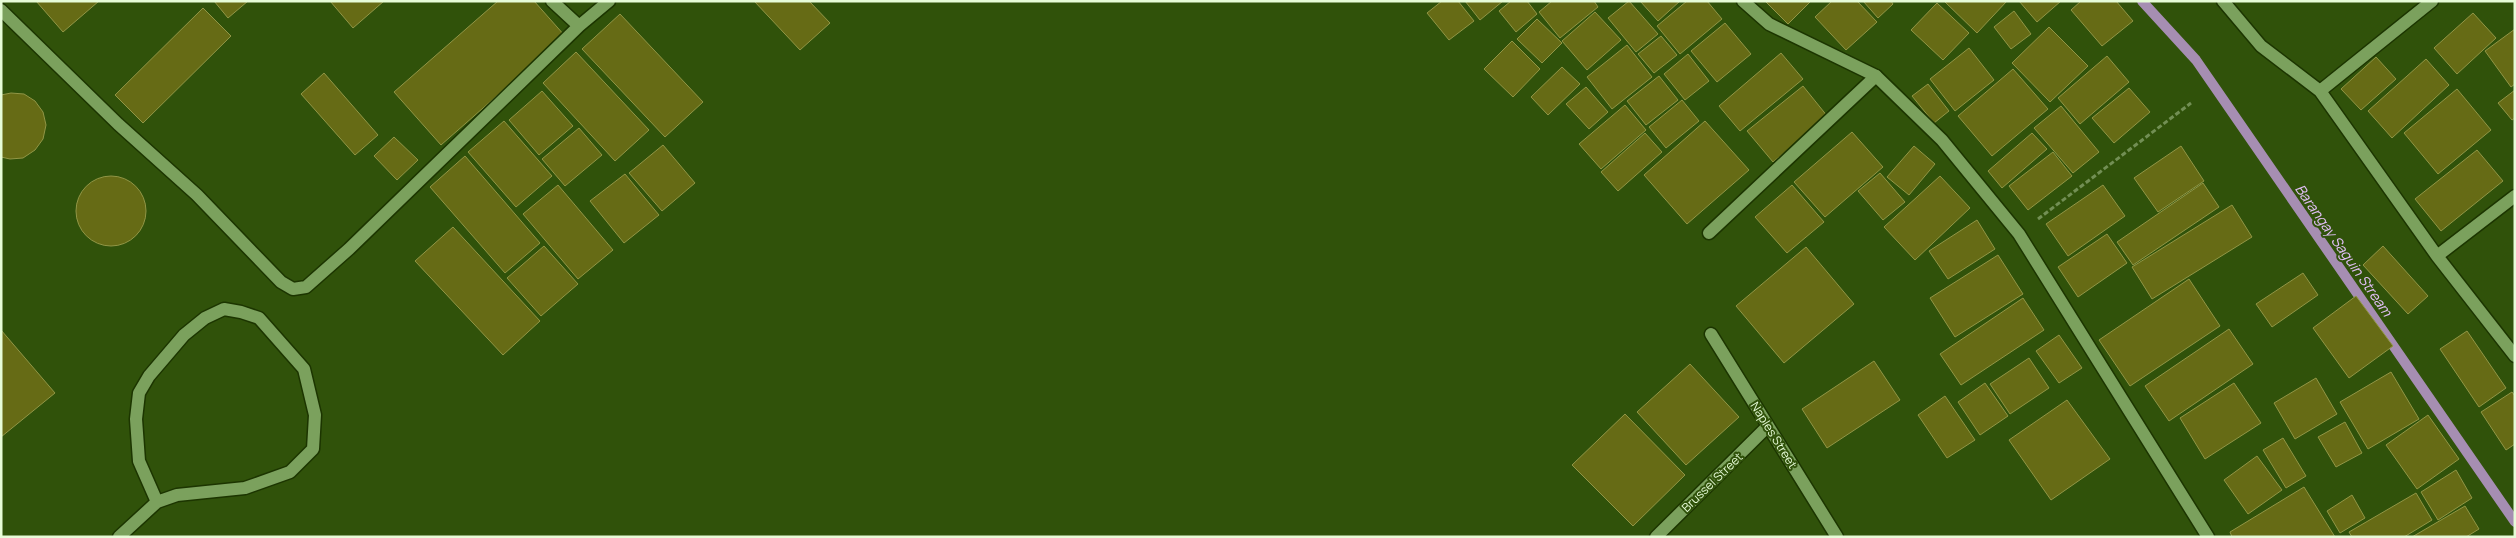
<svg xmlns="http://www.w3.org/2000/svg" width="2516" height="538" font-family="Manrope,sans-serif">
	<rect width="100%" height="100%" fill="#30520a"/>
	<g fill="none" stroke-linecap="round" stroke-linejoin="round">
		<path stroke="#a68eb2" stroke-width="10" d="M 2142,1 L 2196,60 L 2515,522"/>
	</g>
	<path fill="#666b15" stroke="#919646" d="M 36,1 L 99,1 L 63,32 Z
		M 214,1 L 248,1 L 228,18 Z
		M 330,1 L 384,1 L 353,28 Z
		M 498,1 L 534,1 L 565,36 L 441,145 L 394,92 Z
		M 754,1 L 809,1 L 830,23 L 800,50 Z
		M 1442,1 L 1458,1 L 1474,21 L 1449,40 L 1427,13 Z
		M 1465,1 L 1503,1 L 1480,20 Z
		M 1511,1 L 1527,1 L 1537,14 L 1516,32 L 1499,11 Z
		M 1552,1 L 1594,1 L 1598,7 L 1560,38 L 1539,12 Z
		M 1629,1 L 1658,34 L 1636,52 L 1608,18 Z
		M 1640,1 L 1680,1 L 1658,21 Z
		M 1687,1 L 1707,1 L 1722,19 L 1680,54 L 1657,26 Z
		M 1765,1 L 1811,1 L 1788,24 Z
		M 1832,1 L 1857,1 L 1877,22 L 1846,50 L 1815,17 Z
		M 1863,1 L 1891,1 L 1893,4 L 1878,18 Z
		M 1944,1 L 2007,1 L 1977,33 Z
		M 2019,1 L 2061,1 L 2037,22 Z
		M 2081,1 L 2116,1 L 2133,21 L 2102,46 L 2071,10 Z
		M 1937,3 L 1969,33 L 1943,60 L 1911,30 Z
		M 203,8 L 231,36 L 143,123 L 115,95 Z
		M 2014,11 L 2031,34 L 2011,49 L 1994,27 Z
		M 1595,12 L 1621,40 L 1587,70 L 1562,41 Z
		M 2473,13 L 2496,38 L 2457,74 L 2434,48 Z
		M 620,14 L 703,102 L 665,137 L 582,49 Z
		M 1537,19 L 1562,43 L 1542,63 L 1517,39 Z
		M 1725,23 L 1751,54 L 1717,82 L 1691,51 Z
		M 2049,27 L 2088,66 L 2050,102 L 2012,63 Z
		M 2515,29 L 2515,84 L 2511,87 L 2485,51 Z
		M 1661,36 L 1677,55 L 1654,73 L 1638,54 Z
		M 1512,41 L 1540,69 L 1513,97 L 1484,69 Z
		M 1627,45 L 1652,77 L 1612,109 L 1587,77 Z
		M 1969,48 L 1994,80 L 1955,111 L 1930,79 Z
		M 576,52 L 649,130 L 615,161 L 543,83 Z
		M 1781,53 L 1803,79 L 1740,131 L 1719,106 Z
		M 1688,54 L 1709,81 L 1685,100 L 1664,74 Z
		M 2107,56 L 2129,82 L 2080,124 L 2058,98 Z
		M 2376,57 L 2396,79 L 2361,110 L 2341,89 Z
		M 2426,59 L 2449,85 L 2392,138 L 2368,111 Z
		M 1562,67 L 1580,84 L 1548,115 L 1531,97 Z
		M 2013,69 L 2048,109 L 1992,156 L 1958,116 Z
		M 324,73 L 378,135 L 355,155 L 301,94 Z
		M 1659,76 L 1678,100 L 1646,125 L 1627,101 Z
		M 1928,84 L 1949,111 L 1934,123 L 1912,96 Z
		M 1803,86 L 1828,117 L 1773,162 L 1747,131 Z
		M 1586,87 L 1608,112 L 1589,129 L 1566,104 Z
		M 2129,88 L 2150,112 L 2114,143 L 2092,118 Z
		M 2457,89 L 2491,130 L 2438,174 L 2404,133 Z
		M 2515,90 L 2515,118 L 2512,120 L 2498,103 Z
		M 542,91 L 573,126 L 539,155 L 509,120 Z
		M 11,93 L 24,94 L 35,101 L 43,112 L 46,125 L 43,139 L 35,150 L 23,158 L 10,159 L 1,157 L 1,95 Z
		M 1682,100 L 1699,121 L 1666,148 L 1649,127 Z
		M 1625,105 L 1646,130 L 1601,169 L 1579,144 Z
		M 2061,106 L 2099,152 L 2073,173 L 2034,128 Z
		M 504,121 L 552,176 L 516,207 L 468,152 Z
		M 1705,121 L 1749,170 L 1687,224 L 1644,175 Z
		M 579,128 L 602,155 L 565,186 L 542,159 Z
		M 1852,132 L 1883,167 L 1825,217 L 1794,182 Z
		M 1645,133 L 1662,152 L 1618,191 L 1601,172 Z
		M 2032,133 L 2047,149 L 2002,188 L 1988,171 Z
		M 394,137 L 418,160 L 397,180 L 374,156 Z
		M 663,145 L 695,183 L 662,211 L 629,173 Z
		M 1914,146 L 1935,164 L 1909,195 L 1887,177 Z
		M 2181,146 L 2204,181 L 2158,212 L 2134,178 Z
		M 2477,150 L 2503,181 L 2441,231 L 2415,199 Z
		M 2053,152 L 2072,176 L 2028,210 L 2009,186 Z
		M 465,156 L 540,243 L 505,273 L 430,187 Z
		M 1880,173 L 1905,202 L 1883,220 L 1858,191 Z
		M 625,174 L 659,215 L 624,243 L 590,201 Z
		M76 211a35 35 0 1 1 70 0a35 35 0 1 1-70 0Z
		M 1940,176 L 1970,208 L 1915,260 L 1884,227 Z
		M 2203,183 L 2219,207 L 2133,265 L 2117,242 Z
		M 558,185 L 613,250 L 578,279 L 523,214 Z
		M 1792,185 L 1824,222 L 1787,253 L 1755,217 Z
		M 2103,185 L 2125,216 L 2068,256 L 2046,224 Z
		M 2232,205 L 2252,237 L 2152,299 L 2132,267 Z
		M 1977,220 L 1995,249 L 1948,279 L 1929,251 Z
		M 453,227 L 540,321 L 503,355 L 415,261 Z
		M 2107,234 L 2127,263 L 2078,297 L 2058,267 Z
		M 544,246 L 578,284 L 541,316 L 507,278 Z
		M 2383,246 L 2428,296 L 2408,314 L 2363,265 Z
		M 1806,247 L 1854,304 L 1784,363 L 1736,306 Z
		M 1998,255 L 2023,294 L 1955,337 L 1930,298 Z
		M 2303,273 L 2318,295 L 2272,327 L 2256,304 Z
		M 2189,279 L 2220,326 L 2130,386 L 2099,340 Z
		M 2356,296 L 2393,346 L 2349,378 L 2313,328 Z
		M 2023,298 L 2044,330 L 1961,385 L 1940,354 Z
		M 2229,329 L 2253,364 L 2169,421 L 2145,386 Z
		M 1,330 L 55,393 L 1,437 Z
		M 2467,331 L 2506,388 L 2479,407 L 2440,349 Z
		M 2059,335 L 2082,368 L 2059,383 L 2036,351 Z
		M 2029,358 L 2049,388 L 2010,414 L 1990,384 Z
		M 1874,361 L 1900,400 L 1827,448 L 1802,409 Z
		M 1690,364 L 1739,417 L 1686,465 L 1637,412 Z
		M 2391,372 L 2419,419 L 2368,449 L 2340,402 Z
		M 2316,378 L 2337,414 L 2295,439 L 2274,403 Z
		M 1985,383 L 2008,416 L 1980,435 L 1958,402 Z
		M 2234,383 L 2261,423 L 2205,459 L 2180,418 Z
		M 2512,392 L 2515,396 L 2515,444 L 2506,450 L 2481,412 Z
		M 1945,396 L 1975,440 L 1947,458 L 1918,415 Z
		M 2067,400 L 2110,459 L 2051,500 L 2009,440 Z
		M 1625,414 L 1685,475 L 1633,526 L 1572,465 Z
		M 2428,415 L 2459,459 L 2417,489 L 2386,445 Z
		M 2345,422 L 2362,453 L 2336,467 L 2318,437 Z
		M 2283,438 L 2306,476 L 2286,488 L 2263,450 Z
		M 2257,456 L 2282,490 L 2248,514 L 2224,480 Z
		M 2456,470 L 2472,498 L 2438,520 L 2421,492 Z
		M 2304,487 L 2335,537 L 2232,537 L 2230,532 Z
		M 2416,493 L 2432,520 L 2404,537 L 2352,537 L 2349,532 Z
		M 2352,495 L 2365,518 L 2340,533 L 2327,511 Z
		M 2465,506 L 2479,529 L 2466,537 L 2412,537 Z"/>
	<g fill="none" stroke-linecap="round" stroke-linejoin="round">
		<defs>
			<path id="service" d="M 552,1 L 579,26
				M 1,10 L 118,124 L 197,195 L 281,282 L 293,289 L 306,287 L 349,249 L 579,26 L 609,1
				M 119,537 L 157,502 L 177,495 L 245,488 L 290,472 L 313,449 L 315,415 L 304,369 L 259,318 L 241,312 L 224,309 L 205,318 L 184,335 L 149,376 L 139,393 L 136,419 L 139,461 L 157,502"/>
			<path id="minor" d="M 2223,1 L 2261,46 L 2320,91 L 2437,256 L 2515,356
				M 2320,91 L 2432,1
				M 1709,233 L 1876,76
				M 2437,256 L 2515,196
				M 1711,334 L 1837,537
				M 1656,537 L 1768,426"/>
			<path id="tertiary" d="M 1743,1 L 1769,24 L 1876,76 L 1942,140 L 2019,234 L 2208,537"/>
		</defs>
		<use href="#service" stroke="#1c3500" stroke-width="15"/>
		<use href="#minor" stroke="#1c3500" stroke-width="15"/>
		<use href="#tertiary" stroke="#1c3500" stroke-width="15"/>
		<path stroke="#728f54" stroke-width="3" stroke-dasharray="5 2.5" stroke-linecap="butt" d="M 2038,219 L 2191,103"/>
		<use href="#service" stroke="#7ba15d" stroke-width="12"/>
		<use href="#minor" stroke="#7ba15d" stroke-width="12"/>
		<use href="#tertiary" stroke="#7ba15d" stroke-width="12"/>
	</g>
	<g text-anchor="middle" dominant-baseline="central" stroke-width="4" stroke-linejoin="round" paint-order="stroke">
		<g font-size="12" fill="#e7fcd8" stroke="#30520a">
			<text transform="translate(1774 435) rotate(58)">Naples Street</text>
			<text transform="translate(1712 482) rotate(-44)">Brussel Street</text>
		</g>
		<g font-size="14" font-style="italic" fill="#e3c0f8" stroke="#30520a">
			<text transform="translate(2344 250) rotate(55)">Barangay Saguin Stream</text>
		</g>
	</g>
	<rect width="2516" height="538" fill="none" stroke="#e7fcd8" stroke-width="5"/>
</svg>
